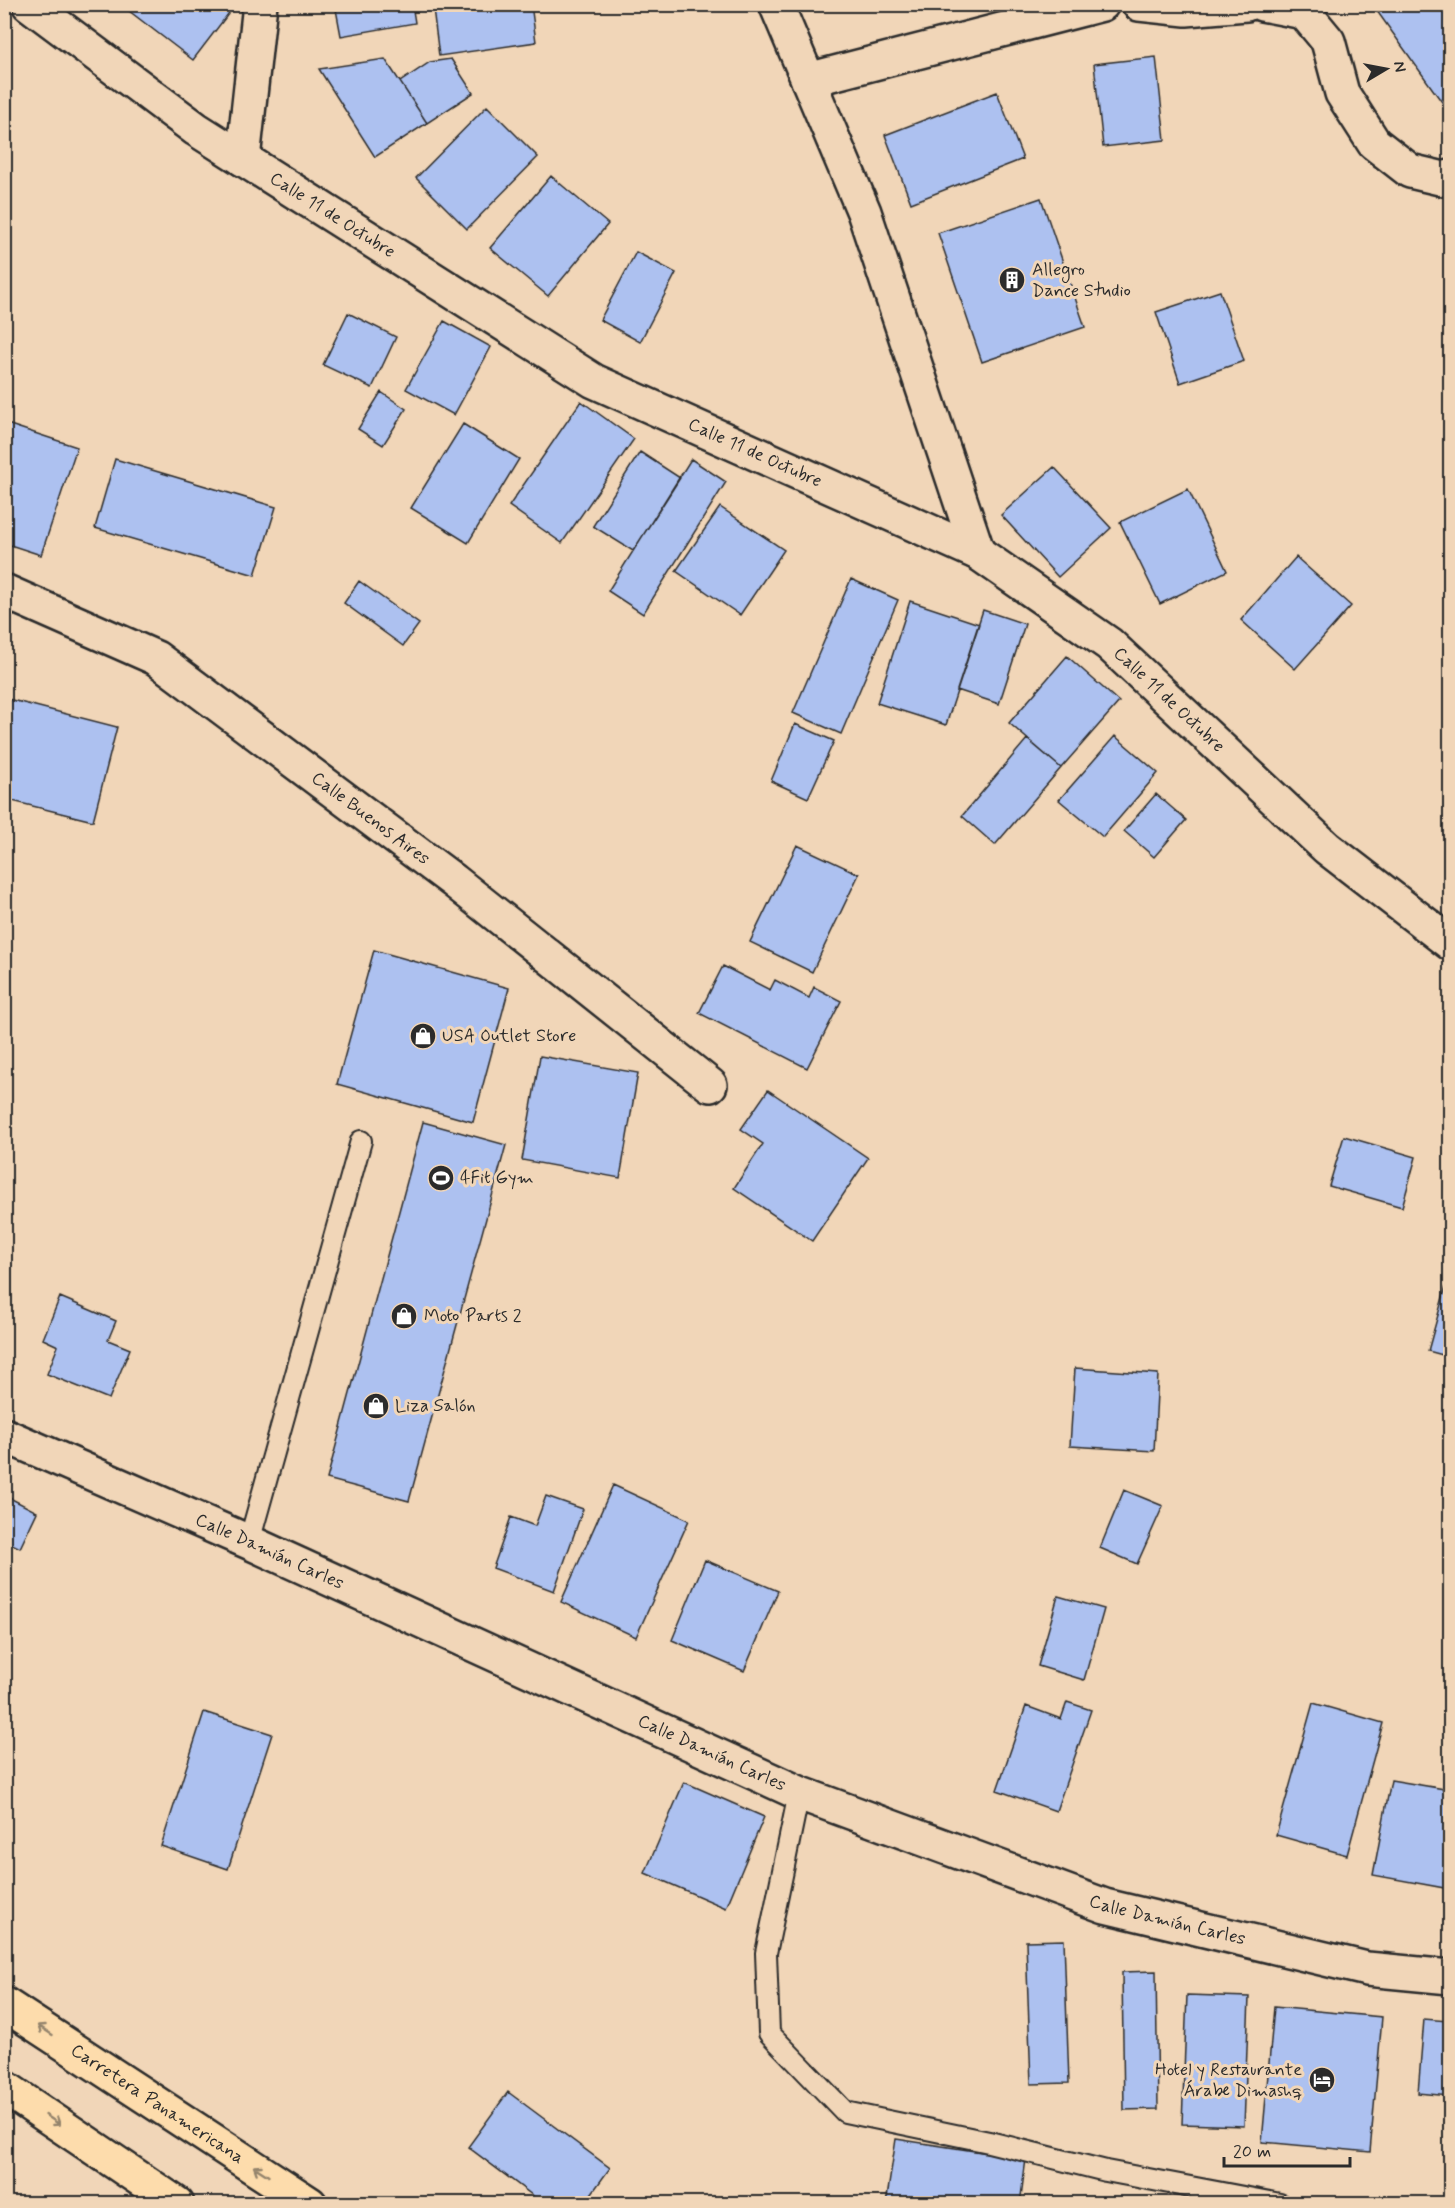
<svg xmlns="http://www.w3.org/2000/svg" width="1455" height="2208" font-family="Mynerve,sans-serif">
	<rect width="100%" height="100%" fill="#f1d6b8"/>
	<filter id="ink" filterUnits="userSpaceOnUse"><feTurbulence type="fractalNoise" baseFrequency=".0167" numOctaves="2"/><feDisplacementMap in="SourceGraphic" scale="12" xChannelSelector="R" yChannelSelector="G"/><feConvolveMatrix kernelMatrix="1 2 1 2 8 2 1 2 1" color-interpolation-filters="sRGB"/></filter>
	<g filter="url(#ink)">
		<path fill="#adc1f0" stroke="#2b2b2b" stroke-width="1.5" d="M 120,4 L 235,4 L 235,5 L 193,60 Z
			M 335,4 L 412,4 L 415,23 L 341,36 Z
			M 455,4 L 531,4 L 536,42 L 439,56 L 433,8 Z
			M 1372,4 L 1450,4 L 1450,101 L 1444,105 Z
			M 1156,57 L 1165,140 L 1103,147 L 1094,64 Z
			M 385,59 L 427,123 L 375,157 L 319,69 Z
			M 451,59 L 473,93 L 427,123 L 400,82 L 430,62 Z
			M 997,92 L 1023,159 L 911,203 L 885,135 Z
			M 487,106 L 538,157 L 467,229 L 416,178 Z
			M 551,176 L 608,224 L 548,296 L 490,248 Z
			M 1041,198 L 1085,327 L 982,362 L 938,233 Z
			M 636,252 L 676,273 L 640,342 L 600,320 Z
			M 1220,291 L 1244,361 L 1180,383 L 1156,312 Z
			M 348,313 L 396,337 L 372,388 L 323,365 Z
			M 444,321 L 491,347 L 454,415 L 406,389 Z
			M 381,392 L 406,409 L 383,445 L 358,429 Z
			M 581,401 L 634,439 L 562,543 L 509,506 Z
			M 4,423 L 77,447 L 41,555 L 4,543 Z
			M 463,424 L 519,459 L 468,543 L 411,508 Z
			M 640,452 L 680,478 L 633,551 L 593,526 Z
			M 115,459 L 276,507 L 255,575 L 95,528 Z
			M 691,459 L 726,482 L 643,614 L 608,591 Z
			M 1054,467 L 1111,528 L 1058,577 L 1001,515 Z
			M 1188,489 L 1227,571 L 1160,604 L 1120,522 Z
			M 720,507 L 784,550 L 740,615 L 676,571 Z
			M 1296,557 L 1351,606 L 1295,669 L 1241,620 Z
			M 851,579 L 898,600 L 841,734 L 793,713 Z
			M 359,581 L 419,624 L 403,646 L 344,603 Z
			M 910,601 L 979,624 L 946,725 L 877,703 Z
			M 983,610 L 1025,624 L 999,704 L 957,690 Z
			M 1067,656 L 1119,702 L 1061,768 L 1009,723 Z
			M 4,698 L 117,727 L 93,821 L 4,799 Z
			M 795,724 L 834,741 L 808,798 L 771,781 Z
			M 1115,736 L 1158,773 L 1103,837 L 1059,800 Z
			M 1027,739 L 1061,768 L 995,845 L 962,816 Z
			M 1156,794 L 1186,820 L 1154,857 L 1124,831 Z
			M 797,845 L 859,874 L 812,972 L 750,942 Z
			M 374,950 L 509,988 L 473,1122 L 337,1084 Z
			M 723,966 L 770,990 L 775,980 L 809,998 L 814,987 L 841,1001 L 807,1068 L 699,1013 Z
			M 540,1056 L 638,1073 L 620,1178 L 522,1160 Z
			M 768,1090 L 868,1158 L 812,1241 L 734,1188 L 763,1144 L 741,1129 Z
			M 423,1122 L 506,1145 L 409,1501 L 327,1479 Z
			M 1344,1136 L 1416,1157 L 1402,1207 L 1329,1186 Z
			M 1448,1279 L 1450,1279 L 1450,1357 L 1428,1351 Z
			M 60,1297 L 116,1321 L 108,1340 L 130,1349 L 109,1399 L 47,1374 L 58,1346 L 43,1339 Z
			M 1075,1368 L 1158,1374 L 1154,1451 L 1070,1446 Z
			M 613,1485 L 689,1520 L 636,1637 L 561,1602 Z
			M 1124,1490 L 1163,1506 L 1137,1564 L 1100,1548 Z
			M 4,1495 L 37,1512 L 20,1548 L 4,1540 Z
			M 546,1496 L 583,1509 L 554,1591 L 493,1568 L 511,1517 L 535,1526 Z
			M 705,1560 L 778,1591 L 744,1671 L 672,1640 Z
			M 1058,1596 L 1104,1609 L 1084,1680 L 1038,1666 Z
			M 1067,1702 L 1091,1710 L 1056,1811 L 997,1790 L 1026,1706 L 1061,1719 Z
			M 1313,1703 L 1383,1723 L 1347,1855 L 1276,1835 Z
			M 204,1712 L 272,1734 L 228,1869 L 161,1846 Z
			M 1391,1780 L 1450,1790 L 1450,1889 L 1373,1875 Z
			M 684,1782 L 764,1817 L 726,1908 L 645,1873 Z
			M 1064,1940 L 1069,2083 L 1031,2084 L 1026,1941 Z
			M 1156,1971 L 1158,2109 L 1124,2110 L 1122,1972 Z
			M 1187,1995 L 1249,1997 L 1244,2126 L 1182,2124 Z
			M 1449,2005 L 1450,2096 L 1418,2093 L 1424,2019 L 1448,2021 Z
			M 1274,2007 L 1382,2017 L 1370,2152 L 1262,2142 Z
			M 508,2092 L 610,2168 L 584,2204 L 544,2204 L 468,2147 Z
			M 896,2139 L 1026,2159 L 1020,2204 L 886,2204 Z"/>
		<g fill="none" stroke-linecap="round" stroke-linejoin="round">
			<defs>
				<path id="lane" d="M 249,1542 L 361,1141
					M 799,1793 L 766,1953 L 769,2033 L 845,2112 L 989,2142 L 1106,2171 L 1280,2204"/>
				<g id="street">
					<path id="s1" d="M 29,4 L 196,129 L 594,381 L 978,553 L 1109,644 L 1327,848 L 1450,943"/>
					<path d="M 776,4 L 864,212 L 978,553"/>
					<path d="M 1139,4 L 1186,9 L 1246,4"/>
					<path d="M 1262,4 L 1304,12 L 1328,41 L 1342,93 L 1374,143 L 1410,171 L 1444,179 L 1450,177"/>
					<path d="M 808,80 L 1102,4"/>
					<path d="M 243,159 L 260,4"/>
					<path id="s2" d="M 4,591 L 156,658 L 454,881 L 710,1085"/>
				</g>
				<g id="secondary">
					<path id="s3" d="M 4,1435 L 249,1542 L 799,1793 L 1105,1906 L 1367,1969 L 1450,1977"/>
				</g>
				<g id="highway">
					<path id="s4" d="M 4,2004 L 310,2204"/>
					<path d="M 4,2087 L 177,2204"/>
				</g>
			</defs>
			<use href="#lane" stroke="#2b2b2b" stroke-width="24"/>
			<use href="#street" stroke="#2b2b2b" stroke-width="38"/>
			<use href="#secondary" stroke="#2b2b2b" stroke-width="38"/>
			<use href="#highway" stroke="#2b2b2b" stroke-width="38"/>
			<use href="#lane" stroke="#f1d6b8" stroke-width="20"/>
			<use href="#street" stroke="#f1d6b8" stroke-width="33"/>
			<use href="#secondary" stroke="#f1d6b8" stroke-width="33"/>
			<use href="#highway" stroke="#fddcac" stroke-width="33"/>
		</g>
		<defs><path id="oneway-shaft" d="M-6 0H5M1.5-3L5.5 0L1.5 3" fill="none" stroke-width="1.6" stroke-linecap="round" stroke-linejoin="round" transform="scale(1.5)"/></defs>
		<g stroke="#94846c">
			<use href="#oneway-shaft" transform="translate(45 2030) rotate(-147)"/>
			<use href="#oneway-shaft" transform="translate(53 2120) rotate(34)"/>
			<use href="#oneway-shaft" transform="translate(261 2171) rotate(-147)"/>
		</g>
	</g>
	<defs>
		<symbol id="building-disc" viewBox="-11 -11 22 22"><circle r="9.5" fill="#2b2b2b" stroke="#f1d6b8"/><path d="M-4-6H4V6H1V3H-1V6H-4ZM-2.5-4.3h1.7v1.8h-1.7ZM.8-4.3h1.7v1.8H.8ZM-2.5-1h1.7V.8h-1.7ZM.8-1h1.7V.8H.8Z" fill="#fff"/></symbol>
		<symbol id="shop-disc" viewBox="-11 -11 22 22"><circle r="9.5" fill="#2b2b2b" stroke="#f1d6b8"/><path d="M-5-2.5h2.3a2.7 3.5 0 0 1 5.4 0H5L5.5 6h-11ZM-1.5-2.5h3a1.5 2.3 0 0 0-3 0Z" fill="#fff"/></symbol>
		<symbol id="stadium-disc" viewBox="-11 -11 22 22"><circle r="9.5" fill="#2b2b2b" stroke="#f1d6b8"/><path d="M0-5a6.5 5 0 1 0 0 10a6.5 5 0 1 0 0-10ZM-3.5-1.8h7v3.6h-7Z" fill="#fff"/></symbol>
		<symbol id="hotel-disc" viewBox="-11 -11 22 22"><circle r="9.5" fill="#2b2b2b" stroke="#f1d6b8"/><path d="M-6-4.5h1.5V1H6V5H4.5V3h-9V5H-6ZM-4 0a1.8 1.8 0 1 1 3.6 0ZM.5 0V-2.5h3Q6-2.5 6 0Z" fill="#fff"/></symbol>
	</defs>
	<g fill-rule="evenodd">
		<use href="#building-disc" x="997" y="265" width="30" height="30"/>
		<use href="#shop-disc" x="408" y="1021" width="30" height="30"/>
		<use href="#stadium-disc" x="426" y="1163" width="30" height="30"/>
		<use href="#shop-disc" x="389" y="1301" width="30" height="30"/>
		<use href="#shop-disc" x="361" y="1391" width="30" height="30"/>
		<use href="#hotel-disc" x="1307" y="2065" width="30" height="30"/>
	</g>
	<g text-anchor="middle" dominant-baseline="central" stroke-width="6" stroke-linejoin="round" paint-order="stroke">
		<g font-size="18" fill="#2b2b2b" stroke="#f1d6b8">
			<text stroke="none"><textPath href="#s1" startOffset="370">Calle 11 de Octubre</textPath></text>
			<text stroke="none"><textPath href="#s1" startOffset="856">Calle 11 de Octubre</textPath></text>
			<text stroke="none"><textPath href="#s1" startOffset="1342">Calle 11 de Octubre</textPath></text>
			<text stroke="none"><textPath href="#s2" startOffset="434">Calle Buenos Aires</textPath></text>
			<text stroke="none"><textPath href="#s3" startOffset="290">Calle Damián Carles</textPath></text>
			<text stroke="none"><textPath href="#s3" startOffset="776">Calle Damián Carles</textPath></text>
			<text stroke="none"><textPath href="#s3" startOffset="1262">Calle Damián Carles</textPath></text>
			<text stroke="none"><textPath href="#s4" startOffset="183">Carretera Panamericana</textPath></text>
		</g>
		<g font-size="18" fill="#2b2b2b" stroke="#f1d6b8" text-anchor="start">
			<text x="1032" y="270">Allegro<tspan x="1032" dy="21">Dance Studio</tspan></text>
			<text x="442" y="1036">USA Outlet Store</text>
			<text x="460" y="1178">4Fit Gym</text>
			<text x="424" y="1316">Moto Parts 2</text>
			<text x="395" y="1406">Liza Salón</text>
			<text x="1302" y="2070" text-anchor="end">Hotel y Restaurante<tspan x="1302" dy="21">Árabe Dimashq</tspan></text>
		</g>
	</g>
	<rect width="1455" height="2208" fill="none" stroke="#f1d6b8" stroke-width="24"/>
	<rect x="12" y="12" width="1431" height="2184" fill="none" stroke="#2b2b2b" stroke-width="2" filter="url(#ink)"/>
	<g transform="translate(1386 69) rotate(80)" stroke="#f1d6b8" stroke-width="4.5" paint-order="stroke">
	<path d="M0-4.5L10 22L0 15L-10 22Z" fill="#2b2b2b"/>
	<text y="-9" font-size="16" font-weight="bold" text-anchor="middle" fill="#2b2b2b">N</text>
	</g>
	<path d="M1224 2157v9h126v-9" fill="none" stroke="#2b2b2b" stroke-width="3"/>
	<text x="1233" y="2157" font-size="18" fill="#2b2b2b" stroke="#f1d6b8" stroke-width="4.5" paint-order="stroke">20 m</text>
</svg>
